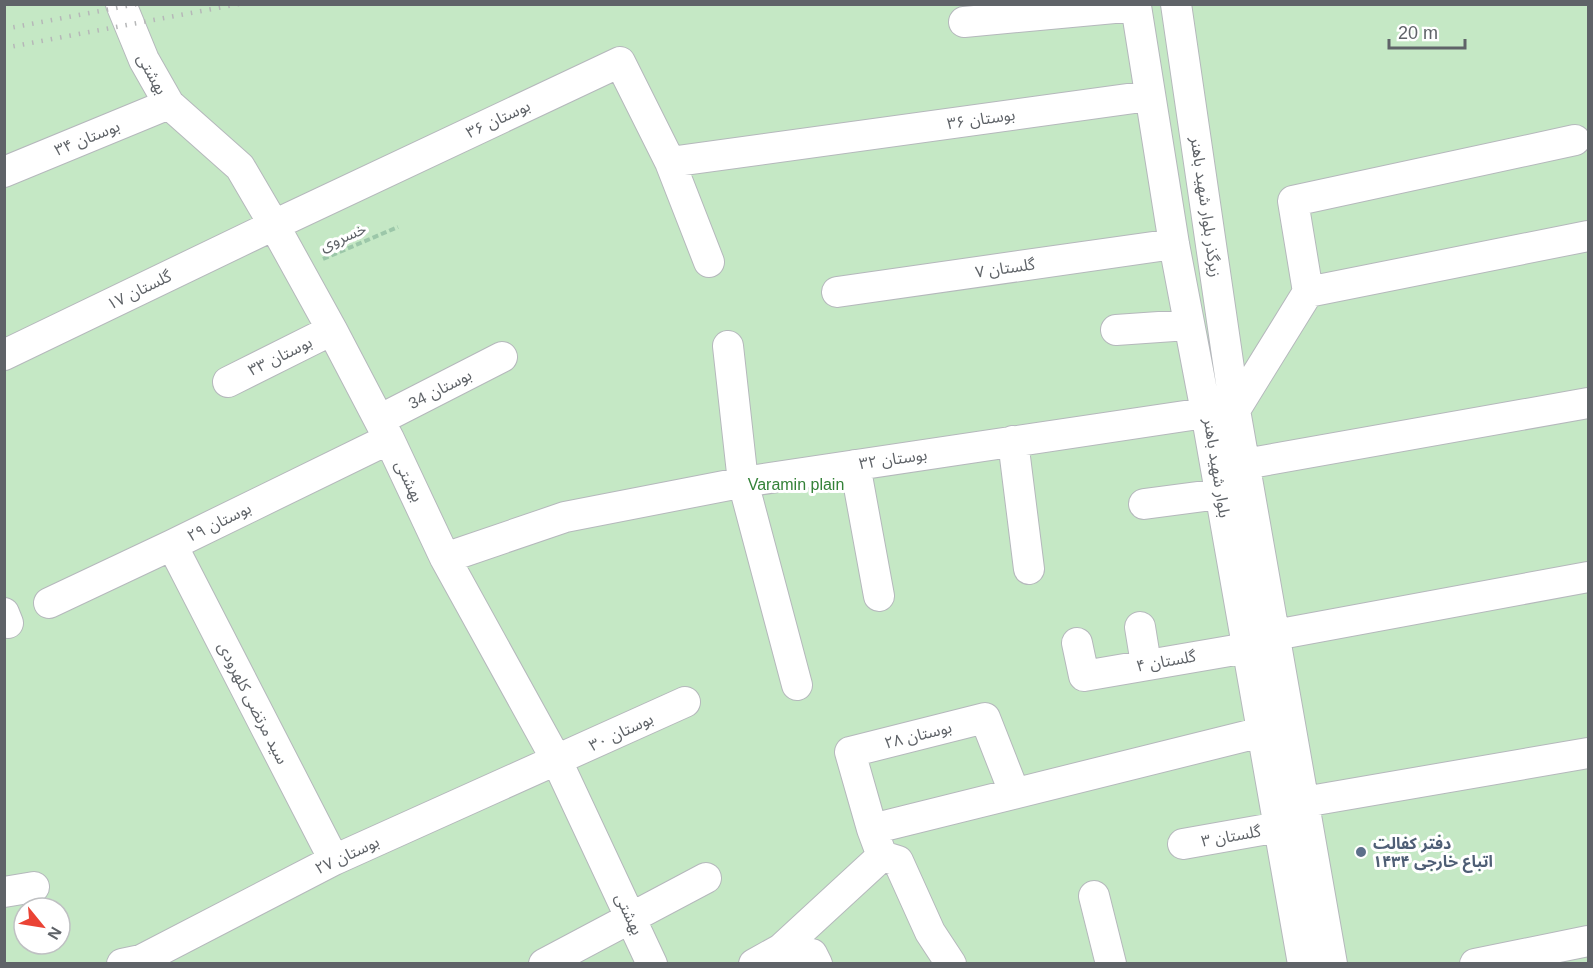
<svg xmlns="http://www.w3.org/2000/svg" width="1593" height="968" font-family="Arial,'Noto Sans Arabic',sans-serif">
	<rect width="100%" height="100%" fill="#f1efe8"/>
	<path fill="#c5e8c5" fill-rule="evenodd" d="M 5,5 L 1588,5 L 1588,963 L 5,964 ZM 24,908 L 60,908 L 60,944 L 24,944 Z"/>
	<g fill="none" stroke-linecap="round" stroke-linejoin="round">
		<defs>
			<path id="minor" d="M 121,4 L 144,60 L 169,104 L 240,167 L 274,225 L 332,330 L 389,439 L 445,558 L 557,761 L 652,964
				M 1176,4 L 1235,410 L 1332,964
				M 964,22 L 1136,6 L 1174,244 L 1206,412 L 1303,964
				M 670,162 L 709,262
				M 4,172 L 169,104
				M 837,292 L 1174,244
				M 1308,292 L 1588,236
				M 1116,330 L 1188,325
				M 728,346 L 743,482 L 797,685
				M 4,355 L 274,225 L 620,62 L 670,162 L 1149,96
				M 228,382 L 332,330
				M 1235,410 L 1308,292 L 1293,201 L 1575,140
				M 379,420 L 502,357
				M 1013,441 L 1029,569
				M 1245,464 L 1588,403
				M 855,465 L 879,596
				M 1144,504 L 1220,494
				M 172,545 L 334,860
				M 445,558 L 565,517 L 750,481 L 1225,410
				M 49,603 L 172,545 L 389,439
				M 4,613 L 8,623
				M 1140,627 L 1146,664
				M 1275,635 L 1588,577
				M 1077,643 L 1084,676 L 1247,648
				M 1304,802 L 1588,753
				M 872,829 L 1262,732
				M 1183,844 L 1279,827
				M 882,856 L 872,829 L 850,752 L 985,718 L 1014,792
				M 882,856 L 898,861 L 930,932 L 951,964
				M 4,892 L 34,887
				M 1094,896 L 1111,964
				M 781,949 L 812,954 L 817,964
				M 122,964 L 141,960 L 334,860 L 685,702
				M 544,964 L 706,878
				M 754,964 L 781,949 L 882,856
				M 1475,964 L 1588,941"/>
		</defs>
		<use href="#minor" stroke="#b5b8bc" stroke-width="32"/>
		<path stroke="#9cc7a9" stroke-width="4" stroke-dasharray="6 3" stroke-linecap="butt" d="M 323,259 L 398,227"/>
		<use href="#minor" stroke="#fff" stroke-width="30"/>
		<path stroke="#b6b7b8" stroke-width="4.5" stroke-dasharray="1.5 8" stroke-linecap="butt" d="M 4,29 L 137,4
			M 4,48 L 239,4"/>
	</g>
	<circle fill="#5c6f8a" stroke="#fff" stroke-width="2" cx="1361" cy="852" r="6"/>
	<g text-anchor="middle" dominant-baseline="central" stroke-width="6" stroke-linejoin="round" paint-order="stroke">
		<g font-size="16" fill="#5f6368" stroke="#fff">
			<text transform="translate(152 74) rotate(61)">بهشتی</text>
			<text transform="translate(498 119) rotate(-25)">بوستان ۳۶</text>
			<text transform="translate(981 119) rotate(-8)">بوستان ۳۶</text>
			<text transform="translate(87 138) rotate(-22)">بوستان ۳۴</text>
			<text transform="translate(1206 207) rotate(82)">زیرگذر بلوار شهید باهنر</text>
			<text transform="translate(343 237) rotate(-23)">خسروی</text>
			<text transform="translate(1005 268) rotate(-8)">گلستان ۷</text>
			<text transform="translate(139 290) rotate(-26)">گلستان ۱۷</text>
			<text transform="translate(280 356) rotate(-26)">بوستان ۳۳</text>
			<text transform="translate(440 389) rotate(-27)">بوستان 34</text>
			<text transform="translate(893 459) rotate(-8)">بوستان ۳۲</text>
			<text transform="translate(1217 468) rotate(81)">بلوار شهید باهنر</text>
			<text transform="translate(409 481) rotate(64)">بهشتی</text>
			<text transform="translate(219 522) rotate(-26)">بوستان ۲۹</text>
			<text transform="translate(1166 661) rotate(-10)">گلستان ۴</text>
			<text transform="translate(253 703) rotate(63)">سید مرتضی کلهرودی</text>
			<text transform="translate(621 732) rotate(-25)">بوستان ۳۰</text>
			<text transform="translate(918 735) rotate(-14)">بوستان ۲۸</text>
			<text transform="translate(1231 836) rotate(-10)">گلستان ۳</text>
			<text transform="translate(347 855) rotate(-25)">بوستان ۲۷</text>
			<text transform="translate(629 914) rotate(65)">بهشتی</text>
		</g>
		<g font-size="16" fill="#348238" stroke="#fff">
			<text x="796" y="484">Varamin plain</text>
		</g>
		<g font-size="16" font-weight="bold" fill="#4e5e75" stroke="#fff" text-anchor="start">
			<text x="1373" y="843">دفتر کفالت<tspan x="1373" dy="18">اتباع خارجی ۱۴۳۴</tspan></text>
		</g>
	</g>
	<rect width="1593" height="968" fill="none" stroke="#5f6368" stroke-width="12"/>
	<g transform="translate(42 926) rotate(120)"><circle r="28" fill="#ffffff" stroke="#bfc1c3" stroke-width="1.5"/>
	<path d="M0-4.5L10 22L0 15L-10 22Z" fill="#ea4335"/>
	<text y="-9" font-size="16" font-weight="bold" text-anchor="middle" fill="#5f6368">N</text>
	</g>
	<path d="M1389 39v9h76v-9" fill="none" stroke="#5f6368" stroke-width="3"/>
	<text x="1398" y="39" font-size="18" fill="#5f6368" stroke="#ffffff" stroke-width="4.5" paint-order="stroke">20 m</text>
</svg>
